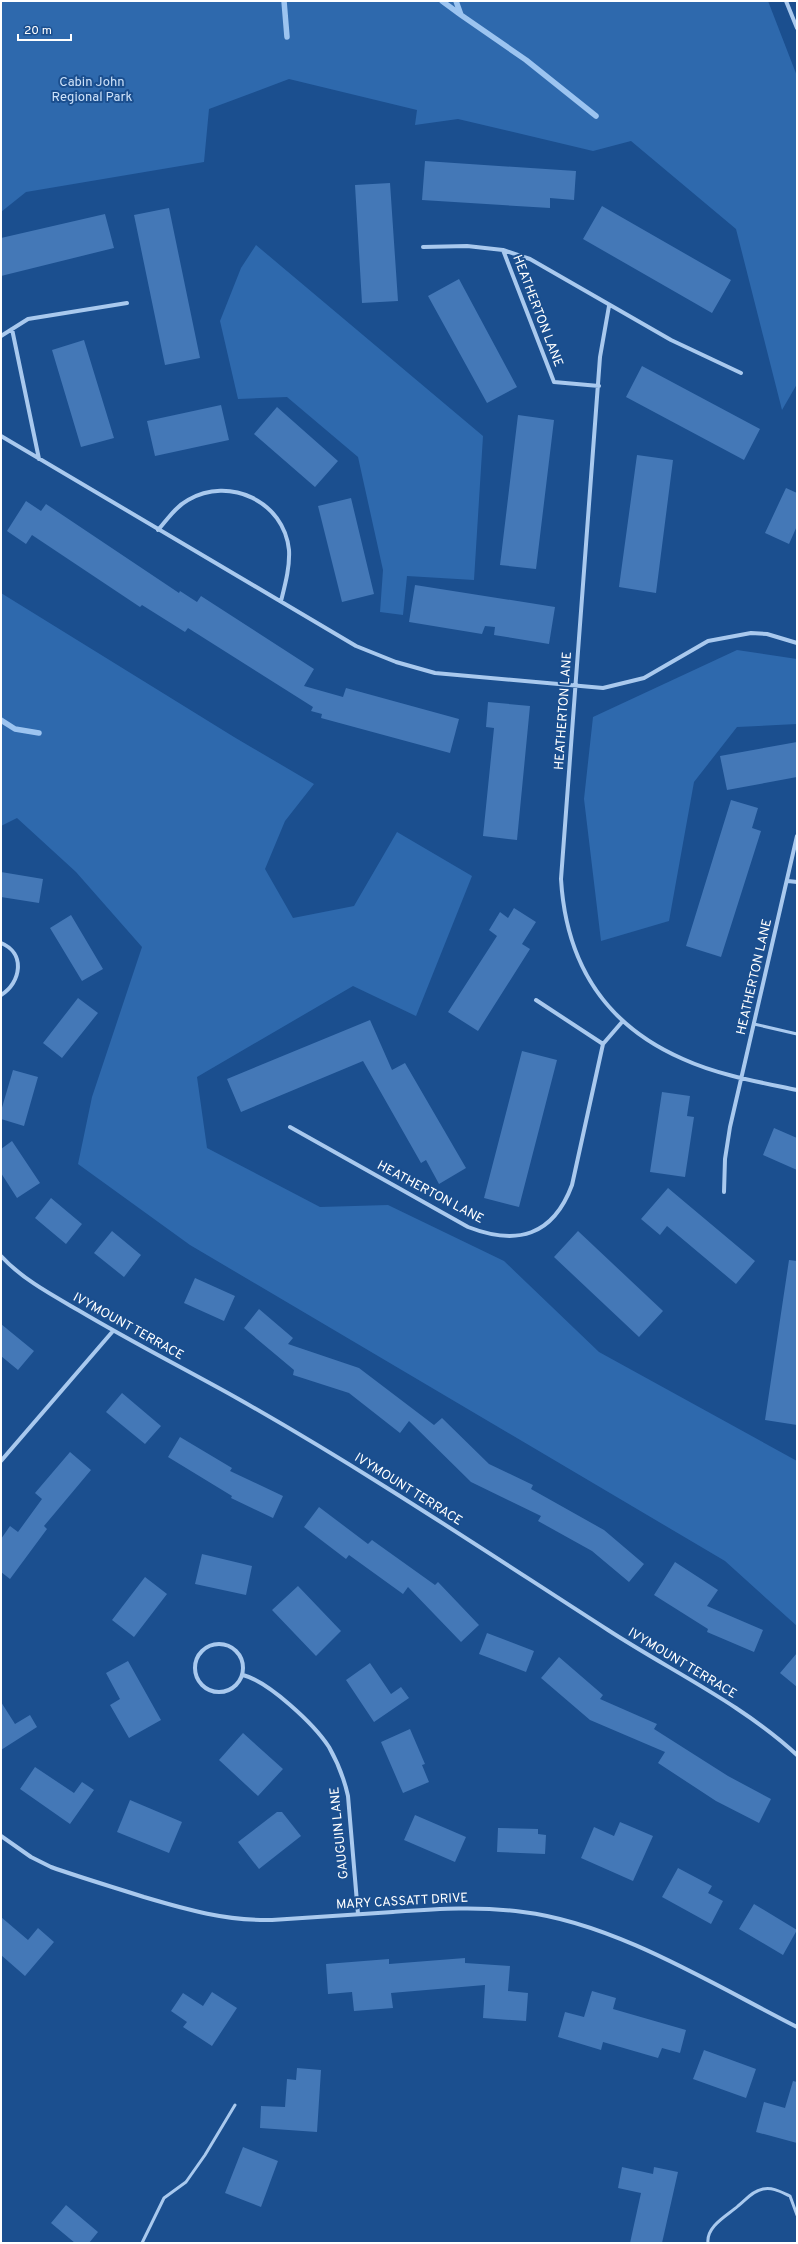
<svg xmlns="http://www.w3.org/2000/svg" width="798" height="2244" font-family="Overpass,sans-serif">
	<rect width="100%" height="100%" fill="#1b4f8f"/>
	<path fill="#2e69ad" d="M 1,1 L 768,1 L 797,76 L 797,384 L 782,410 L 736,229 L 631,141 L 593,151 L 458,119 L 415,125 L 417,110 L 289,79 L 209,109 L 204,162 L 26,192 L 1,212 Z
		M 256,245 L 483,436 L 474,580 L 407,576 L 403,615 L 380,612 L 383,570 L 358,457 L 287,397 L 238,399 L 220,321 L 241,268 Z
		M 1,593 L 234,737 L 314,784 L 285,821 L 265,869 L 293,918 L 354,906 L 397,832 L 472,876 L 416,1016 L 353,986 L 197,1077 L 207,1148 L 320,1207 L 388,1205 L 504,1261 L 599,1352 L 797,1461 L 797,1626 L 725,1561 L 190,1245 L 78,1164 L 92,1097 L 142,947 L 76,872 L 17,818 L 1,826 Z
		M 737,650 L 797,659 L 797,724 L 737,727 L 694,782 L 669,921 L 601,941 L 584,799 L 593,717 Z"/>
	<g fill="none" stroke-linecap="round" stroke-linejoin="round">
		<path stroke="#9cc4f0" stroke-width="5.5" d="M 284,1 L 287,37
			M 442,1 L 461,15
			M 456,1 L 461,15 L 526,60 L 596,116
			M 1,720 L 15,729 L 39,733"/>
	</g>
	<path fill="#4478b7" d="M 425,161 L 576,171 L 574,200 L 550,198 L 550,208 L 422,200 Z
		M 390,183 L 398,301 L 362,303 L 355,185 Z
		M 602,206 L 731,280 L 712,313 L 583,239 Z
		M 169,208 L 200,358 L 165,365 L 134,215 Z
		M 105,214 L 114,248 L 1,276 L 1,238 Z
		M 459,279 L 517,387 L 487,403 L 428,296 Z
		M 84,340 L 114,438 L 81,447 L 52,350 Z
		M 642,366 L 760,429 L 744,460 L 626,397 Z
		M 221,405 L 229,440 L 155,456 L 147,421 Z
		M 277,407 L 338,461 L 315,487 L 254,434 Z
		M 518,415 L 554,420 L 536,569 L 500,565 Z
		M 637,455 L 673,460 L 656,593 L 619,587 Z
		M 786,488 L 797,493 L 797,526 L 789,544 L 765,533 Z
		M 351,498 L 374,594 L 342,602 L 318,506 Z
		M 26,501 L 41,511 L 46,504 L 179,593 L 180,591 L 197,602 L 201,596 L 314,669 L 304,686 L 343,697 L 346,688 L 459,719 L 450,753 L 321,718 L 322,714 L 311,711 L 313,707 L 188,628 L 185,632 L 142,605 L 140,607 L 32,535 L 26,544 L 7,531 Z
		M 415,585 L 555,607 L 549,644 L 494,635 L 495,627 L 485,626 L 482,634 L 409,622 Z
		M 488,702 L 530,706 L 517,840 L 483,836 L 494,728 L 486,727 Z
		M 797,742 L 797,777 L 727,790 L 720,756 Z
		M 731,800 L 758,808 L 752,828 L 761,831 L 721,957 L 686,946 Z
		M 1,872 L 43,879 L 39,903 L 1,897 Z
		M 514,908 L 536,922 L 522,944 L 530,949 L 478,1031 L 448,1012 L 497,936 L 489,930 L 500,912 L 508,918 Z
		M 71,915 L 103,969 L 82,981 L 50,928 Z
		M 78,998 L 98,1013 L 62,1058 L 43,1043 Z
		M 370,1020 L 392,1070 L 405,1063 L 466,1168 L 439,1184 L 426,1160 L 421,1163 L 363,1061 L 241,1112 L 227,1079 Z
		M 522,1051 L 557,1060 L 519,1207 L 484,1198 Z
		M 13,1070 L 38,1077 L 24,1126 L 1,1119 L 1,1111 Z
		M 662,1092 L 690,1096 L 687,1116 L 694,1117 L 685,1177 L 650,1172 Z
		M 774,1128 L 797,1138 L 797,1170 L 763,1155 Z
		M 12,1141 L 40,1183 L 17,1198 L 1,1173 L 1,1149 Z
		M 668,1188 L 755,1261 L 736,1284 L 667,1226 L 660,1235 L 641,1219 Z
		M 51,1198 L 82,1224 L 66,1244 L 35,1218 Z
		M 112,1231 L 141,1255 L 124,1277 L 94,1253 Z
		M 578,1231 L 663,1311 L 639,1337 L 554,1257 Z
		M 789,1260 L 797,1261 L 797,1425 L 765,1420 Z
		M 195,1278 L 235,1296 L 224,1321 L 184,1303 Z
		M 259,1309 L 293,1338 L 288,1344 L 359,1368 L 434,1425 L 442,1418 L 489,1464 L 533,1485 L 531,1489 L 604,1530 L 644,1564 L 629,1582 L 592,1551 L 538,1521 L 541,1516 L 471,1482 L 409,1421 L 400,1433 L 349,1393 L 293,1375 L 294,1370 L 244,1328 Z
		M 1,1324 L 34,1351 L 18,1370 L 1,1356 Z
		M 122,1393 L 161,1426 L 145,1444 L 106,1412 Z
		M 180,1437 L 232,1468 L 230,1471 L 283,1496 L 273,1518 L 231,1498 L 232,1496 L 168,1457 Z
		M 70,1452 L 91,1470 L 44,1526 L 47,1529 L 10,1579 L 1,1572 L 1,1539 L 10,1526 L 18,1532 L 42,1499 L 35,1493 Z
		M 319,1507 L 368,1544 L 372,1540 L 435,1585 L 438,1582 L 479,1625 L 461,1642 L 408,1587 L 403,1594 L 349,1555 L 346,1559 L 304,1527 Z
		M 202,1554 L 252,1566 L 246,1595 L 195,1584 Z
		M 675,1562 L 718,1590 L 707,1606 L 763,1630 L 754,1652 L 707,1632 L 708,1629 L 654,1595 Z
		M 145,1577 L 167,1594 L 134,1637 L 112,1620 Z
		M 298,1586 L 341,1631 L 316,1656 L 272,1610 Z
		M 487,1633 L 534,1651 L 526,1672 L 479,1654 Z
		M 797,1653 L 797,1687 L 780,1673 Z
		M 559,1657 L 603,1695 L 600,1699 L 657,1724 L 654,1729 L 728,1776 L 771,1799 L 759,1823 L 716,1801 L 658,1763 L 665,1752 L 590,1720 L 541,1678 Z
		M 128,1661 L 161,1720 L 129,1738 L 110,1705 L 120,1699 L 106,1673 Z
		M 370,1663 L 391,1694 L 401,1687 L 409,1698 L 374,1722 L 346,1680 Z
		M 1,1702 L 15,1724 L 30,1715 L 37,1727 L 1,1750 Z
		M 410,1729 L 425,1764 L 422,1765 L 429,1782 L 403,1793 L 381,1742 Z
		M 243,1733 L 283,1769 L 258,1796 L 219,1760 Z
		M 35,1767 L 74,1793 L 82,1782 L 94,1790 L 70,1824 L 20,1789 Z
		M 130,1800 L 182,1822 L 169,1853 L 117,1832 Z
		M 277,1812 L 282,1812 L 301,1836 L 259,1869 L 238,1842 Z
		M 415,1815 L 466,1837 L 455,1862 L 404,1840 Z
		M 620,1822 L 653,1836 L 633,1881 L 581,1858 L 594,1827 L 614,1836 Z
		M 498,1828 L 538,1829 L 538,1834 L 546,1835 L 545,1854 L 497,1852 Z
		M 678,1868 L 712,1886 L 708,1893 L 723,1901 L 711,1924 L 662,1897 Z
		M 754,1904 L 797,1930 L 783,1955 L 739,1929 Z
		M 1,1917 L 28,1940 L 38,1928 L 54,1942 L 25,1976 L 1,1955 Z
		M 465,1958 L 465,1963 L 510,1966 L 508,1991 L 528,1993 L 526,2021 L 483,2018 L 485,1985 L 391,1993 L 393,2008 L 354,2011 L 352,1992 L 328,1994 L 326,1964 L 389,1959 L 389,1964 Z
		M 592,1991 L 616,1998 L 613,2009 L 686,2030 L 680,2053 L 662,2048 L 658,2058 L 603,2042 L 601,2050 L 558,2037 L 565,2012 L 584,2017 Z
		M 212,1992 L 237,2008 L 212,2046 L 183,2027 L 187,2022 L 171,2011 L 183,1993 L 203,2006 Z
		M 704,2050 L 756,2069 L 746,2098 L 693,2079 Z
		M 297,2068 L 321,2070 L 317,2132 L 260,2128 L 261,2106 L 285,2107 L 287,2079 L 296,2080 Z
		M 793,2081 L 797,2082 L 797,2143 L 756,2132 L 764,2102 L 785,2108 Z
		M 243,2147 L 278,2161 L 261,2207 L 225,2193 Z
		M 622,2167 L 653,2174 L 654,2167 L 678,2172 L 662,2243 L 630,2243 L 641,2193 L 618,2188 Z
		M 66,2205 L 98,2232 L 89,2243 L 75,2243 L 51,2223 Z"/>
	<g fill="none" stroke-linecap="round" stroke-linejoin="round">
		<path stroke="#a9c9ee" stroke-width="3" d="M 754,1024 L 797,1034
			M 142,2243 L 164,2198 L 186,2182 L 205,2155 L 235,2105
			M 708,2243 C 706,2226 728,2215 738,2206 C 746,2200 752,2191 763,2189 C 773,2187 781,2192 790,2196 L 797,2215"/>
		<path stroke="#a9c9ee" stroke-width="4" d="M 786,1 L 797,28
			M 423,247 L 467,246 L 503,250 L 530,259 L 671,340 L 741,373
			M 503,250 L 554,382 L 599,386
			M 609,306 L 600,357 L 561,879 C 566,963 605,1025 683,1059 C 718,1075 759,1082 797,1090
			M 12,329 L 39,459
			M 1,336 L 28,319 L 127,303
			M 1,436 L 356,646 L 396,662 L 435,673 L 603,688 L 644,678 L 708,641 L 751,633 L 767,634 L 797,643
			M 158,530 C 167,520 175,507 188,500 C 229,476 284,501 289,550 C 290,567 285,585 281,601
			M 788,881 L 797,882
			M 1,943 C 26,953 21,983 1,995
			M 536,1000 L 603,1044
			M 290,1127 L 468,1227 C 517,1246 553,1236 572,1185 L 603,1044 L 622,1022
			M 724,1192 L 725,1159 L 730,1127 L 797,836
			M 1,1256 C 22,1279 52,1295 78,1310 C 130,1341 183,1368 235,1397 C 363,1469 485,1551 608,1630 C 671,1671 742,1704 797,1755
			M 1,1461 L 113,1331
			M195 1668a24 24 0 1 1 48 0a24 24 0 1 1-48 0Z
			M 243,1675 C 269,1682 314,1724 329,1747 C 338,1763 344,1778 348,1796 L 358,1914
			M 1,1836 L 31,1857 L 51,1867 C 82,1878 113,1887 144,1897 C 188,1910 226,1921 272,1920 C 313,1917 353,1915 393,1912 C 437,1909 479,1906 523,1912 C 615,1923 714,1985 797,2027"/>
	</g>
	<g text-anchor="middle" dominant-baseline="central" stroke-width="4" stroke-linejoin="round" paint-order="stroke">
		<g font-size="13" fill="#cfe3fa" stroke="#1b4f8f">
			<text x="92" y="83">Cabin John<tspan x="92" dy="15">Regional Park</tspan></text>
		</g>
		<g font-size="13" fill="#fff" stroke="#1b4f8f">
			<text transform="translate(537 311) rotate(69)">HEATHERTON LANE</text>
			<text transform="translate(564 711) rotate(-86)">HEATHERTON LANE</text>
			<text transform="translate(755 977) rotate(-77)">HEATHERTON LANE</text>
			<text transform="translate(430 1193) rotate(28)">HEATHERTON LANE</text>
			<text transform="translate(128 1327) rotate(29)">IVYMOUNT TERRACE</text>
			<text transform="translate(408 1490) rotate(32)">IVYMOUNT TERRACE</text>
			<text transform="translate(682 1664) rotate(31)">IVYMOUNT TERRACE</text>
			<text transform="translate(340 1833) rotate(-96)">GAUGUIN LANE</text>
			<text transform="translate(402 1902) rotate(-3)">MARY CASSATT DRIVE</text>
		</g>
	</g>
	<rect width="798" height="2244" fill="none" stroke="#ffffff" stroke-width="4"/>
	<path d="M18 34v6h53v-6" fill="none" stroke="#ffffff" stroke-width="2"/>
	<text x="24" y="34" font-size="12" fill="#ffffff" stroke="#1b4f8f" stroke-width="3" paint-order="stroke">20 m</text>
</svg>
